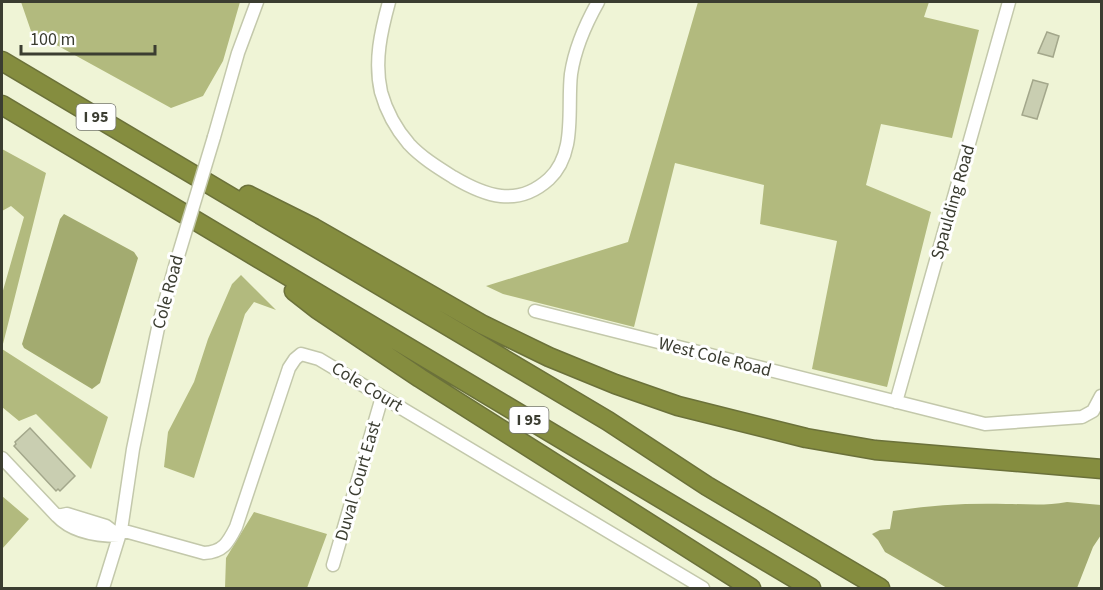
<svg xmlns="http://www.w3.org/2000/svg" width="1103" height="590" font-family="'Source Sans 3',sans-serif">
	<rect width="100%" height="100%" fill="#eff4d6"/>
	<path fill="#b2ba7e" d="M 21,2 L 240,2 L 223,61 L 203,96 L 171,108 L 31,31 Z
		M 698,2 L 929,2 L 924,17 L 979,30 L 952,138 L 881,124 L 866,185 L 931,212 L 887,387 L 812,369 L 837,241 L 760,224 L 764,185 L 675,163 L 634,327 L 503,294 L 486,286 L 628,242 Z
		M 2,149 L 46,173 L 2,348 L 2,294 L 24,217 L 11,206 L 2,211 Z
		M 241,275 L 276,310 L 254,302 L 245,314 L 194,478 L 164,467 L 168,432 L 194,382 L 208,339 L 232,284 Z
		M 2,349 L 108,417 L 91,469 L 36,414 L 19,421 L 2,407 Z
		M 2,496 L 29,519 L 2,549 Z
		M 254,512 L 327,534 L 307,588 L 225,588 L 226,558 Z"/>
	<path fill="#a3ab70" d="M 64,214 L 134,252 L 138,258 L 100,383 L 92,389 L 24,348 L 22,344 L 60,219 Z
		M 1067,502 L 1101,505 L 1101,535 L 1093,547 L 1077,588 L 947,588 L 885,552 L 878,540 L 872,534 L 880,530 L 890,529 L 893,511 C 930,505 968,503 1006,504 C 1027,504 1046,506 1067,502 Z"/>
	<path fill="#c9ceb1" stroke="#a3a78b" stroke-width="1.5" d="M 1047,32 L 1059,36 L 1053,57 L 1038,53 Z
		M 1033,80 L 1048,84 L 1037,119 L 1022,115 Z
		M 30,428 L 75,476 L 60,491 L 58,489 L 56,491 L 14,446 L 16,444 L 15,442 Z"/>
	<g fill="none" stroke-linecap="round" stroke-linejoin="round">
		<defs>
			<path id="minor" d="M 389,2 C 381,31 374,61 381,92 C 386,110 396,129 409,144 C 421,157 437,167 453,177 C 485,196 517,208 549,179 C 577,153 567,108 571,74 C 575,47 585,25 598,2
				M 214,137 L 238,53 L 257,2
				M 535,311 L 985,424 L 1082,417 L 1093,411 L 1101,396
				M 896,402 L 1009,2
				M 2,458 L 57,516
				M 67,514 L 106,526 L 119,536 C 97,536 72,532 57,516 Z
				M 121,530 L 204,553 C 223,552 228,543 236,527 L 289,368 L 295,359 L 301,354 L 319,359 L 703,588
				M 333,565 L 382,397
				M 103,588 L 121,530 L 133,449 L 159,323 L 176,263"/>
			<path id="highway" d="M 2,61 L 608,421 L 707,486 L 880,588
				M 2,105 L 811,588
				M 248,195 L 314,228 L 483,325 L 549,357 L 615,384 L 678,406 L 806,438 L 875,450 L 1102,469
				M 294,291 L 317,309 L 420,378 L 751,588"/>
		</defs>
		<use href="#minor" stroke="#c3c8ab" stroke-width="15"/>
		<use href="#highway" stroke="#6b713a" stroke-width="21"/>
		<use href="#minor" stroke="#fff" stroke-width="12"/>
		<use href="#highway" stroke="#858d3f" stroke-width="18"/>
		<defs>
			<path id="minor-bridge" d="M 176,263 L 214,137"/>
		</defs>
		<use href="#minor-bridge" stroke="#c3c8ab" stroke-width="15" stroke-linecap="butt"/>
		<use href="#minor-bridge" stroke="#fff" stroke-width="12"/>
	</g>
	<g text-anchor="middle" dominant-baseline="central" stroke-width="6" stroke-linejoin="round" paint-order="stroke">
		<g fill="#fff" stroke="#76776f" stroke-width="1.5">
			<rect x="76.5" y="104" width="39" height="26" rx="4.5"/>
			<rect x="509.5" y="407" width="39" height="26" rx="4.5"/>
		</g>
		<g font-size="16" font-weight="bold" fill="#3b3d31">
			<text x="96" y="117">I 95</text>
			<text x="529" y="420">I 95</text>
		</g>
		<g font-size="18" fill="#3b3d31" stroke="#fff">
			<text transform="translate(953 202) rotate(-74)">Spaulding Road</text>
			<text transform="translate(168 292) rotate(-75)">Cole Road</text>
			<text transform="translate(715 357) rotate(14)">West Cole Road</text>
			<text transform="translate(367 387) rotate(31)">Cole Court</text>
			<text transform="translate(358 481) rotate(-74)">Duval Court East</text>
		</g>
	</g>
	<rect width="1103" height="590" fill="none" stroke="#3b3d31" stroke-width="6"/>
	<path d="M21 45v9h134v-9" fill="none" stroke="#3b3d31" stroke-width="3"/>
	<text x="30" y="45" font-size="18" fill="#3b3d31" stroke="#ffffff" stroke-width="4.5" paint-order="stroke">100 m</text>
</svg>
